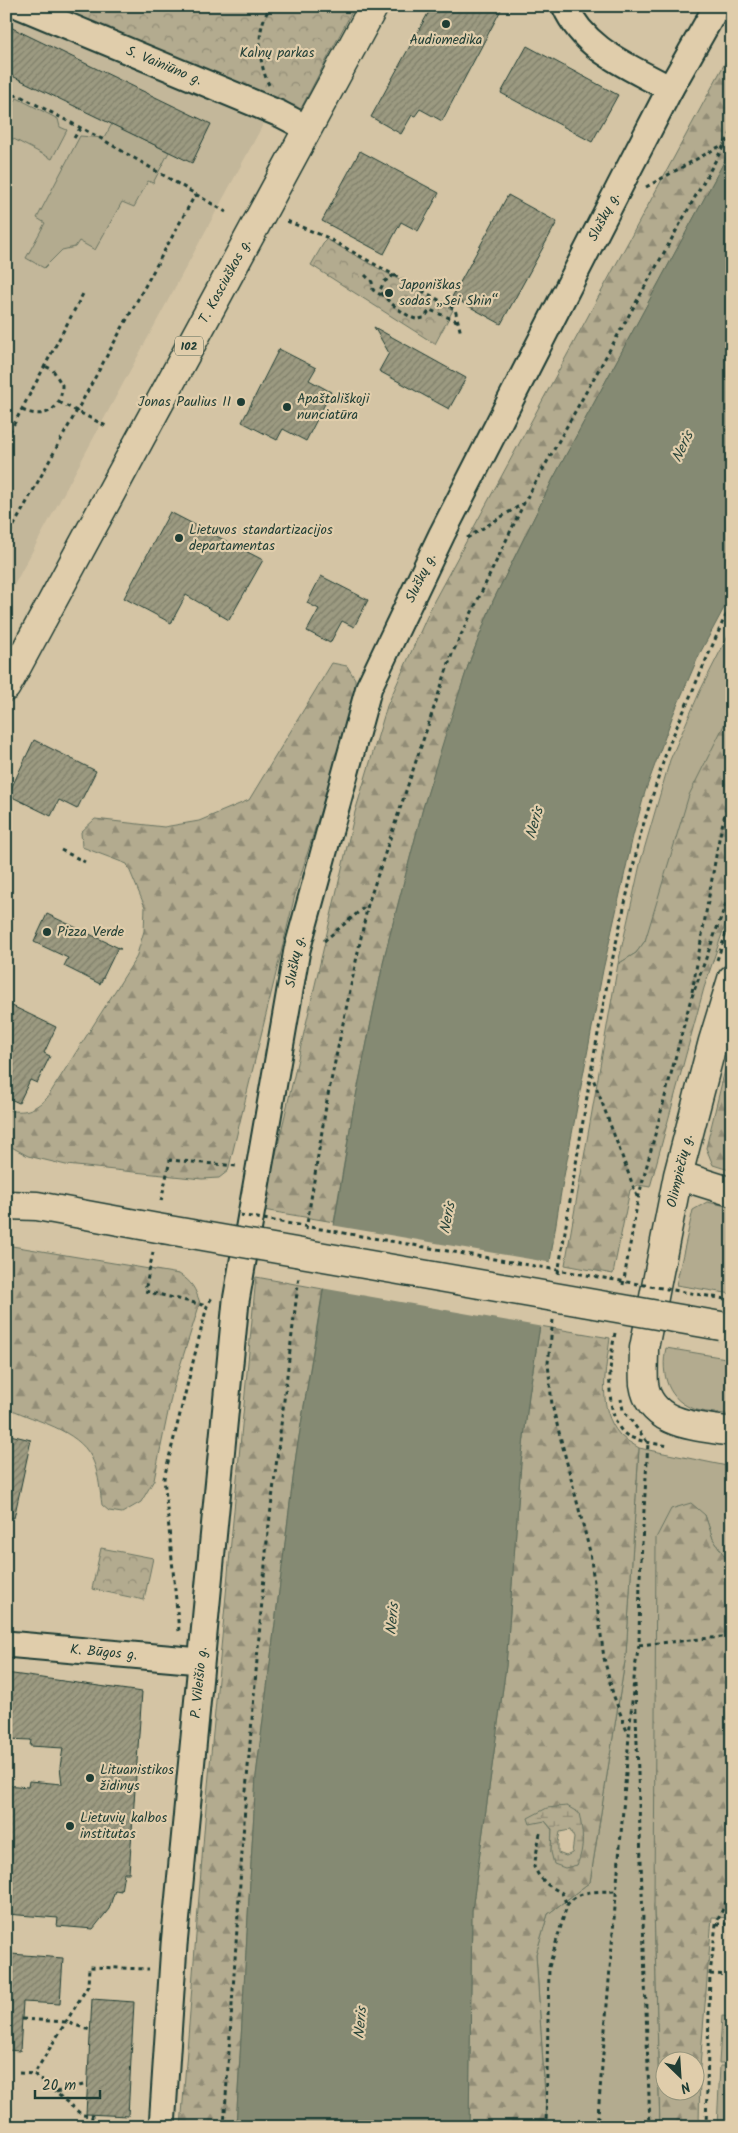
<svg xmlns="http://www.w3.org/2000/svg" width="738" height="2133" font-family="Kalam,sans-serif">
	<defs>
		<pattern id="forest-firs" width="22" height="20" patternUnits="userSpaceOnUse" patternTransform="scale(1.25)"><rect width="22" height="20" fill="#b3ab8f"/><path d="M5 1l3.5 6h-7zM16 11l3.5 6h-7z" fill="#918c76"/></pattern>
		<pattern id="wetland-marsh" width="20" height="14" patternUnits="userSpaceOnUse" patternTransform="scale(1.25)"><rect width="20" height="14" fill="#b3ab8f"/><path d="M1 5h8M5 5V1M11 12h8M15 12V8" fill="none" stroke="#918c76"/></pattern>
		<pattern id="park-crowns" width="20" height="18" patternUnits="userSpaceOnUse" patternTransform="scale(1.25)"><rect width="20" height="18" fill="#b3ab8f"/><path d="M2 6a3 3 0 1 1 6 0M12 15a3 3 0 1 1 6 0" fill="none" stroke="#918c76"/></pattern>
		<pattern id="building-hatch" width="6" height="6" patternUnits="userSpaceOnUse" patternTransform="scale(1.25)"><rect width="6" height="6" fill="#9c9a81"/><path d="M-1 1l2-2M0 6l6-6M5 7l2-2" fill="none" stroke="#7f7f6a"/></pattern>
	</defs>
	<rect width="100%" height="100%" fill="#d4c4a4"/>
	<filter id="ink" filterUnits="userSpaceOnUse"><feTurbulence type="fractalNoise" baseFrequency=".02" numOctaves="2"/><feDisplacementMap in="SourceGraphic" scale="10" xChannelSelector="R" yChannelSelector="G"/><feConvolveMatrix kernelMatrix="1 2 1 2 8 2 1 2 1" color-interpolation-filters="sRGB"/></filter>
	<g filter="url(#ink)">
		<path fill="#c3b79a" d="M 6,12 L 265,121 L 6,600 Z"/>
		<path fill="#b3ab8f" stroke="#697462" d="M 17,98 L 58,119 L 60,127 L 67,130 L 52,159 L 6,135 L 6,118 Z
			M 112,124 L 169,152 L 153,183 L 148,181 L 134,207 L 122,202 L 95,250 L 79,241 L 75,247 L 62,250 L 44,268 L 26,258 L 45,223 L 37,218 L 80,136 L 104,138 Z
			M 732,628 L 732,709 L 645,941 L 636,953 L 618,964 L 641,860 L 670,760 L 700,691 Z
			M 707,1202 L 732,1207 L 732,1294 L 676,1285 L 693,1210 Z
			M 666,1348 L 732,1359 L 732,1415 C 720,1413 708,1413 697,1410 C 668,1402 660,1374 666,1348 Z
			M 639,1448 L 732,1467 L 732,1567 L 713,1539 L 705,1515 L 654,1906 L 660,2127 L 547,2127 L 536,1954 L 548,1914 L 590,1882 L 626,1655 Z
			M 722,2016 L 732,2017 L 732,2063 L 719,2063 Z
			M 720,2066 L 732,2066 L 732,2127 L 717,2127 Z"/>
		<path fill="url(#forest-firs)" stroke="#697462" fill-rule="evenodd" d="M 732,50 L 732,147 L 553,479 L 493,601 L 468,666 L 423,808 L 385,954 L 353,1111 L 334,1222 L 263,1210 L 355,812 L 387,706 L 434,601 Z
			M 332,663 L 347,666 L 355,679 L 355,697 L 296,891 L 228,1171 L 219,1178 L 202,1179 L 66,1165 L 28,1156 L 6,1144 L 6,1110 C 26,1113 32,1111 47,1098 L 136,958 L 144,931 L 145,907 L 127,864 L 82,847 L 81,832 L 95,819 L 164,827 L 199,821 L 249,800 Z
			M 732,709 L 732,904 L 704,988 L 650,1187 L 638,1185 L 630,1190 L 613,1274 L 565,1265 L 618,964 L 636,953 L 645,941 L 689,795 Z
			M 732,1041 L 732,1171 L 713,1165 L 706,1148 Z
			M 6,1245 L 179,1274 C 192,1282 195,1288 200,1303 L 173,1388 L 154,1480 L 141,1502 L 122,1513 L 109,1511 L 102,1505 C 100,1491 99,1476 94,1463 C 83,1432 42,1423 15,1411 L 6,1410 Z
			M 256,1277 L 323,1289 L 296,1455 L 256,1776 L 236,2127 L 181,2127 L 206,1807 Z
			M 540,1326 L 610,1338 C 606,1371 596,1407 620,1435 C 625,1440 633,1444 639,1448 L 626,1655 L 590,1882 L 548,1914 L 536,1954 L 547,2127 L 469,2127 L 472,1910 L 506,1666 L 521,1463 L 529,1395 ZM 579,1813 L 577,1865 L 551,1852 L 552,1830 L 545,1821 Z
			M 691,1503 L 705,1515 L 713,1539 L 732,1567 L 732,1918 L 712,1917 L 700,2067 L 699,2127 L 660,2127 L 654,1906 L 656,1538 L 671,1509 ZM 666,2060 L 696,2060 L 696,2090 L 666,2090 Z"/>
		<path fill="url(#wetland-marsh)" stroke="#697462" fill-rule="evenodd" d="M 567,1806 L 579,1813 C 583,1832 585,1847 577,1865 L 565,1868 L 554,1864 L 551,1852 L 552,1829 L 545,1821 L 530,1824 L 528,1818 L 547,1808 ZM 570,1830 L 574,1838 L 572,1853 L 566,1856 L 558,1853 L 558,1842 L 560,1832 Z"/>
		<path fill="url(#park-crowns)" stroke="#697462" d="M 45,6 L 355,6 L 298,114 Z
			M 326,239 L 453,310 L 435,344 L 311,265 Z
			M 101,1548 L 153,1558 L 144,1600 L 92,1589 Z"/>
		<path fill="#858a73" stroke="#5c6b5a" d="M 732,147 L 732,593 L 699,655 L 673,715 L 645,792 L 633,836 L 603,970 L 561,1192 L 529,1395 L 521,1463 L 506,1666 L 472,1910 L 469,2127 L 236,2127 L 256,1776 L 296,1455 L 353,1111 L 385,954 L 423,808 L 446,733 L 468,666 L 493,601 L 553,479 Z"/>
		<path fill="#d4c4a4" d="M 331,1225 L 553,1263 L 543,1327 L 321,1288 Z"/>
		<path fill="url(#building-hatch)" stroke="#1f3d34" d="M 432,6 L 503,6 L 442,121 L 420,109 L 415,116 L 412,115 L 401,134 L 371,117 Z
			M 6,25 L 211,124 L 192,163 L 6,73 Z
			M 527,46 L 618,95 L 592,142 L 501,93 Z
			M 360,151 L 439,193 L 418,231 L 401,222 L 384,254 L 322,221 Z
			M 508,195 L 557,222 L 501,324 L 452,297 Z
			M 374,327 L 466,378 L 449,409 L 379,371 L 389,353 Z
			M 279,349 L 316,368 L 309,380 L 331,392 L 306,441 L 283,429 L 277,440 L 242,422 Z
			M 170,512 L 263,560 L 229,620 L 186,595 L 171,623 L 124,598 Z
			M 321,576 L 368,600 L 354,627 L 342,621 L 330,643 L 307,631 L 319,609 L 307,603 Z
			M 34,740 L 96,771 L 77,809 L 59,800 L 51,816 L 8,795 Z
			M 47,914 L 121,949 L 117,949 L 100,984 L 64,966 L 68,958 L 34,942 Z
			M 6,1003 L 56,1027 L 44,1053 L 50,1056 L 37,1083 L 30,1080 L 19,1103 L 6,1097 Z
			M 6,1434 L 31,1440 L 14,1518 L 6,1517 Z
			M 6,1673 L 142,1692 L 129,1873 L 124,1873 L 121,1891 L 115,1890 L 109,1909 L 93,1929 L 57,1926 L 58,1918 L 6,1914 L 6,1785 L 28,1787 L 29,1781 L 62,1784 L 60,1767 L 63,1748 L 30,1746 L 31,1740 L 6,1739 Z
			M 11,1954 L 63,1958 L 60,2004 L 23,2002 L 20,2051 L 6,2050 L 6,1959 L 11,1959 Z
			M 92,1999 L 134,2002 L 128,2116 L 86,2114 Z"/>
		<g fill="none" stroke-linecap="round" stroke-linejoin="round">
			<defs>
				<g id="street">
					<path id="s1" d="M 20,6 L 280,114 L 307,128"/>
					<path d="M 565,6 C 585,51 629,66 670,89"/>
					<path id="s2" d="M 6,1644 L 200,1661"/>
					<path id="s3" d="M 162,2127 L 174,1945 L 236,1301 L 297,950 L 369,687 L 442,534 L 624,178 L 670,89 L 717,6"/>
				</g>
				<path id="secondary" d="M 732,979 L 713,1041 L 678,1175 L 644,1348 C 644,1360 643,1372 644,1384 C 650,1426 698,1426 732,1432
					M 678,1175 L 732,1192"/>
				<g id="primary">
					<path id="s4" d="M 6,687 L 374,6"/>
					<path d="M 6,1205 L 37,1206 L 163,1229"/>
				</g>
			</defs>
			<use href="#street" stroke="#1f3d34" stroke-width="29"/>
			<use href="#secondary" stroke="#1f3d34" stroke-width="31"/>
			<use href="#primary" stroke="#1f3d34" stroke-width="31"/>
			<path stroke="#1f3d34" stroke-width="3" stroke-dasharray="4 4" stroke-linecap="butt" d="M 269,85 C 258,62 255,28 271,6
				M 6,98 L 18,95 L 100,138 L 226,212
				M 74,138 L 81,127
				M 646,187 L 724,144
				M 287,221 L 326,237 L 455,309 L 461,334
				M 365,275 L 372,282 L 373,290 L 381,295
				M 394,275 L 384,282 L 380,290 C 382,298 407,317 416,319 C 418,320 421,318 424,318 L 430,310 L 457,321
				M 59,402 L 108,427
				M 22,410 C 45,420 62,410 62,385 L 53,370 L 45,366
				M 6,439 L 84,292
				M 467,538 L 524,503
				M 6,540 L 195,195
				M 61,850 L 85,862
				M 324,941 L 367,905
				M 717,960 L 732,916
				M 692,992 L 719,839 L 732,784
				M 591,1073 L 638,1199
				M 161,1201 L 170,1160 L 237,1166
				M 306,1230 L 327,1100 L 368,904 L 452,654 L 524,503 L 732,131
				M 153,1252 L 145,1291 L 207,1306
				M 558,1274 L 591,1072 L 608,979 L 641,832 L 668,747 L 724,619 L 732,606
				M 623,1285 L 638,1199 L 690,1002 L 732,887
				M 553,1320 L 548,1363 L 552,1405 L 590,1552 L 604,1658 L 613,1694 L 628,1734
				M 615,1333 C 610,1357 602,1421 628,1436 C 641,1442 656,1444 670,1446
				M 179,1631 L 164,1478 L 207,1306 L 212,1297
				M 639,1645 L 732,1636
				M 635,1684 L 650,2127
				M 540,1833 L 534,1867 L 539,1876 L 548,1885 L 562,1893 L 567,1905
				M 716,1924 L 732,1924
				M 710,1974 L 732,1975
				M 22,2019 L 66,2022 L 90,2030
				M 19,2073 L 34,2074
				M 56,2092 L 87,2084
				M 91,2127 L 92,2116 L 82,2115 L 34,2074 L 88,1986 L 89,1967 L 149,1969
				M 224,2127 L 246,1791 L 267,1541 L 299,1276
				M 546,2127 L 549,1967 L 567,1905 C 579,1889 597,1892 615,1891
				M 597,2127 L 629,1736 L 635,1668 L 639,1645 L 640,1577 L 648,1443 L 623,1410 L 621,1399
				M 706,2127 L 710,1974 L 716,1924 L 732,1889"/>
			<use href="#street" stroke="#e0cdab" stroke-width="25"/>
			<use href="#secondary" stroke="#e0cdab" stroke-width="28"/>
			<use href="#primary" stroke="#e0cdab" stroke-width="28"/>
			<defs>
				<path id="primary-bridge" d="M 163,1229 L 721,1326"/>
			</defs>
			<use href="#primary-bridge" stroke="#1f3d34" stroke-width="31" stroke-linecap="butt"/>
			<path stroke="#1f3d34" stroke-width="3" stroke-dasharray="4 4" stroke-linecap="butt" d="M 240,1215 L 725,1299"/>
			<use href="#primary-bridge" stroke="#e0cdab" stroke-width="28"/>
		</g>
	</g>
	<g fill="#1f3d34" stroke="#e0cdab" stroke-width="2">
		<circle cx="446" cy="24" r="5"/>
		<circle cx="389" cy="293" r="5"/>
		<circle cx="241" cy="402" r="5"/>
		<circle cx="287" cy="407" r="5"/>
		<circle cx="179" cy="538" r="5"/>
		<circle cx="47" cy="932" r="5"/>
		<circle cx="90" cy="1778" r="5"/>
		<circle cx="70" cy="1826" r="5"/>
	</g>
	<g text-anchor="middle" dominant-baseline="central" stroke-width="4.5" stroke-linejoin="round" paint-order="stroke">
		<rect fill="#e0cdab" stroke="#596858" stroke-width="1" x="175" y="336.5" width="28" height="19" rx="4"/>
		<g font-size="12" font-weight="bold" fill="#1f3d34">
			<text x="189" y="346">102</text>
		</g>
		<g font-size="14" fill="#1f3d34" stroke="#e0cdab" text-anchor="start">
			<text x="446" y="40" text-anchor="middle">Audiomedika</text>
			<text x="399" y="285">Japoniškas<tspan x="399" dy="16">sodas „Sei Shin“</tspan></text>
			<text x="297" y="399">Apaštališkoji<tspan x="297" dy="16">nunciatūra</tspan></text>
			<text x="231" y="402" text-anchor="end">Jonas Paulius II</text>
			<text x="189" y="530">Lietuvos standartizacijos<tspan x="189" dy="16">departamentas</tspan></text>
			<text x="57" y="932">Pizza Verde</text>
			<text x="100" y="1770">Lituanistikos<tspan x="100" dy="16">židinys</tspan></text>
			<text x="80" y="1818">Lietuvių kalbos<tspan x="80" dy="16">institutas</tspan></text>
		</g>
		<g font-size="14" fill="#264239" stroke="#e0cdab">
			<text x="277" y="53">Kalnų parkas</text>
		</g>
		<g font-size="14" fill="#1f3d34" stroke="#e0cdab">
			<text stroke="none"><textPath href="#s1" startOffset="156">S. Vainiūno g.</textPath></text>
			<text stroke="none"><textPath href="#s3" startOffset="1984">Sluškų g.</textPath></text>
			<text stroke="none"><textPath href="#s4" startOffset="461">T. Kosciuškos g.</textPath></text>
			<text stroke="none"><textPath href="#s3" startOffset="1579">Sluškų g.</textPath></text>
			<text stroke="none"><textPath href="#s3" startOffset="1174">Sluškų g.</textPath></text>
			<text transform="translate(680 1171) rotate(-77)">Olimpiečių g.</text>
			<text stroke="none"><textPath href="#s2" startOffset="98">K. Būgos g.</textPath></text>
			<text stroke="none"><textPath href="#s3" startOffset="446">P. Vileišio g.</textPath></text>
		</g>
		<g font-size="15" font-style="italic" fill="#29453a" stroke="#e0cdab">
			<text transform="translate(683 447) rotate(-65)">Neris</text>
			<text transform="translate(535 823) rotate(-74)">Neris</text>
			<text transform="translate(448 1218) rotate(-79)">Neris</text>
			<text transform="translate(393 1619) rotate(-85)">Neris</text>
			<text transform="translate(361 2023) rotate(-85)">Neris</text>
		</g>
	</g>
	<rect width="738" height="2133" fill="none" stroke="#e0cdab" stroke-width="25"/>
	<rect x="12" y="12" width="713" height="2108" fill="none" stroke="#1f3d34" stroke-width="2" filter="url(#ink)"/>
	<g transform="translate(680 2076) rotate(155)"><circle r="24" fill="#e0cdab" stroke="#93937b"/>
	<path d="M0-4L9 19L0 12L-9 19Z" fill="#1f3d34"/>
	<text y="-8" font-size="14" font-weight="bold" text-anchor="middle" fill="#1f3d34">N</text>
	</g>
	<path d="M35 2090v8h65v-8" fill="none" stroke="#1f3d34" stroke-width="2.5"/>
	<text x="42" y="2090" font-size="15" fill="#1f3d34" stroke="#e0cdab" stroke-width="4" paint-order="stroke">20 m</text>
</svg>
